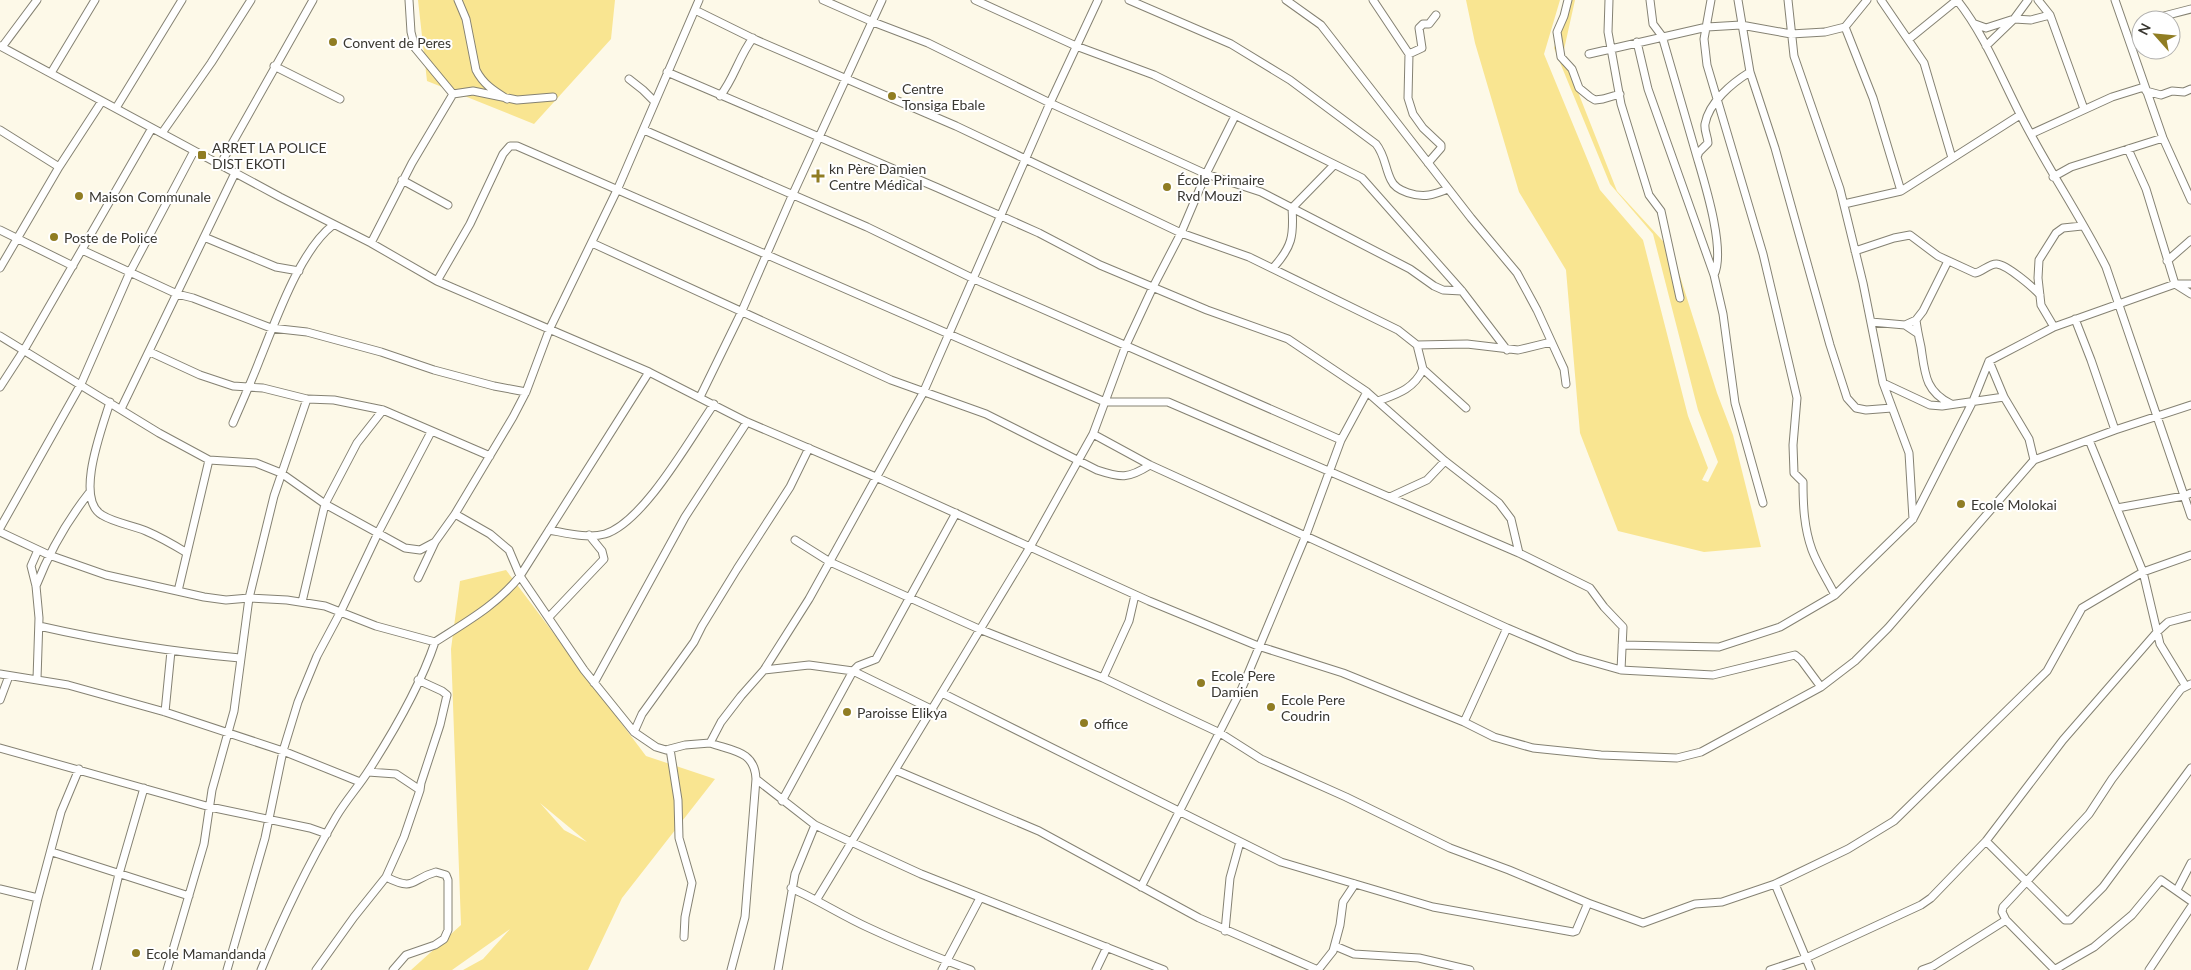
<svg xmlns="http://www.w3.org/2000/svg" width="2191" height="970" font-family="Lato,sans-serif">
	<rect width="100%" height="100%" fill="#fdf9e8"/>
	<path fill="#f9e591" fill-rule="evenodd" d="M 418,0 L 615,0 L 611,39 L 534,124 L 427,81 Z
		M 1466,0 L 1560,0 L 1544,54 L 1600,190 L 1643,240 L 1688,416 L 1708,468 L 1702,480 L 1708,482 L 1718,462 L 1698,410 L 1653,234 L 1610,184 L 1554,48 L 1569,0 L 1575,0 L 1563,54 L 1617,191 L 1672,251 L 1717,393 L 1733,435 L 1761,547 L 1704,552 L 1618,531 L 1580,433 L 1566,270 L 1519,192 L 1475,43 Z
		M 506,570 L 646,756 L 715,779 L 622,898 L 588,970 L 463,970 L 483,959 L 510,929 L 452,970 L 411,970 L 461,925 L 451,649 L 460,581 ZM 540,803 L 587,842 L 564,830 Z"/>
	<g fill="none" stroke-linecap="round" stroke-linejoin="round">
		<defs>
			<path id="street" d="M 458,0 L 466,19 L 476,70 C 483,84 494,91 507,99
				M 823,0 L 873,22 L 928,43 L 1050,103 L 1206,174 L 1261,192 L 1410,269 L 1434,286 L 1443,290 L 1462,291
				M 975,0 L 1076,46 L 1154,75 L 1362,178 L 1462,291 L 1507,350
				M 1129,0 L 1231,44 L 1290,80 L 1376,144 C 1385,155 1385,168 1391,180 C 1396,192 1418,197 1429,195 C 1436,194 1442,191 1448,189
				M 1286,0 L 1321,25 L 1471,218 L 1517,273 L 1537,310 L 1558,356 L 1564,369 L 1566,384
				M 1373,0 L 1409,54 L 1408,98 L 1413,114 L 1423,128 L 1441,145 L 1441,148 L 1428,163
				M 1568,0 L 1564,16 L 1557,32 L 1561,57 L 1572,69 L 1579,88 L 1590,97 L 1595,100 L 1603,99 L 1620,94
				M 1609,0 L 1608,32 L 1621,104 L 1649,195 L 1661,211 L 1680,298
				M 1650,0 L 1653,24 L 1662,36 L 1697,157
				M 1711,0 L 1704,39 L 1707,65 L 1763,254 L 1797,398 L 1793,445 L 1794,473 L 1803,482 C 1803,505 1804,528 1812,550 C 1818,566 1828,581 1835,595
				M 1738,0 L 1750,72 L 1775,148 L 1830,345 L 1847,398 L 1856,408 L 1866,410 L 1892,408
				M 1788,0 L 1794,56 L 1840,189 L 1863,283 L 1883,383 L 1909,453 L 1913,519
				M 1881,0 L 1924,63 L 1952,158
				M 1957,0 C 1984,34 2000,75 2020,114 C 2046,166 2080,215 2106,267 L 2191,516
				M 2038,0 L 2050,15 L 2084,109
				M 2115,0 L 2163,138 L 2191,200
				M 695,10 L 756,40 L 956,126 L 1181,233 L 1249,257 L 1398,330 L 1417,345 L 1423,369 L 1466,408
				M 2157,20 L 2160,17 L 2191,9
				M 1975,24 L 1986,28 L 2014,19 L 2031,20 L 2050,15
				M 1845,27 L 1873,98 L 1901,191
				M 1909,39 L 1957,0
				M 1637,42 L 1648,89 L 1714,275 L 1723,314 L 1735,403 L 1763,503
				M 0,46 L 280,197 L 371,243 L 437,281 L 649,372 L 747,422 L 878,478 L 1149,601 L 1258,646 L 1343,673 L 1464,722 L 1494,737 L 1533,748 L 1601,755 L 1677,758 L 1701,752 L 1821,687 L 1855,661 L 1888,628 L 2034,460 L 2115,430 L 2191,405
				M 1986,46 L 2014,19 L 2028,0
				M 2131,46 L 2141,34
				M 2,47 L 37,0
				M 1409,54 L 1422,48 L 1419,28 L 1423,24 L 1429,24 L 1436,15
				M 1589,54 L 1707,27 L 1741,25 L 1791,34 L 1825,32 L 1845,27 L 1867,0
				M 274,66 L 340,99
				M 667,72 L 938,188 L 1039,233 L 1100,265 L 1207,310 L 1288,339 L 1367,392 L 1445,461 L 1499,503 L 1511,519 L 1519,553
				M 51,73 L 95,0
				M 629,79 L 643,90 L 655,102
				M 2146,91 L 2161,95 L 2172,91 L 2184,92 L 2191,89
				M 453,94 L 473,91 L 517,100 L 553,97
				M 720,96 C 734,79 739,56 753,38
				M 116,108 L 182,0
				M 0,130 L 59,167
				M 644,130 L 867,227 L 974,279 L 1341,440
				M 162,133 L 211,63 L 251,0
				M 2031,134 L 2112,97 L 2144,87
				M 2128,149 L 2146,189 L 2175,284 L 2191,294
				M 220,165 L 313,0
				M 2053,177 L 2071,167 L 2163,138
				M 402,180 L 448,205
				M 1844,204 L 1901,191 L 2020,115
				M 0,230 L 73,266
				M 204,237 L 276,267 L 299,271
				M 371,243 L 412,163 L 453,94 L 415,48 L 411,32 L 409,0
				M 592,243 L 891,380 L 986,414 L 1097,470 C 1121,478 1128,479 1150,465
				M 82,250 L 177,294 L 193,298 L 271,328 L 307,332 L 381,352 L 434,370 L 494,386 L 526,392
				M 1855,251 L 1894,238 L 1910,235 L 1938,256 L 1975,273 C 1982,272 1990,263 1997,264 C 2007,265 2033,287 2040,295
				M 2167,261 L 2191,240
				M 0,268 L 59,167 L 102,101
				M 1273,268 C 1292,247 1294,236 1292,208 L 1334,165
				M 1714,275 C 1726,251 1705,184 1697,157 L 1699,152 L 1708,143 C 1708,137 1704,131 1705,124 C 1709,102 1732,83 1750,72
				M 437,281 L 470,224 L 503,154 L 510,146 L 517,146 L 1105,402 L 1168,402 L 1519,553 L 1590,588 L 1604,607 L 1623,627 L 1621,670
				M 2075,319 L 2091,360 L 2115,430
				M 1916,320 C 1917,329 1919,338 1921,347 C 1925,374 1925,391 1951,404
				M 1871,322 L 1905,325 L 1917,333
				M 1905,325 L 1916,320 L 1923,311 L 1948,261
				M 2054,327 L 2041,305 L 2038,278 L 2039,260 L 2056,233 L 2063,228 L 2082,226
				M 0,336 L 159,433 L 209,460 L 256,463 L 281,473 L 325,504 L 405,548 L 420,550 L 435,542 L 455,514 L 513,417 L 526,392 L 550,328 L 618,188 L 699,0
				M 1417,345 L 1467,344 L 1518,350 L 1551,342
				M 150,352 L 200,375 L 233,386 L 263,388 L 307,399 L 334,400 L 383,410 L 490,456
				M 1989,361 L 2004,397 L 2029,439 L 2034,460
				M 1883,383 L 1930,405 L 1942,406 L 2004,397
				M 0,387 L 24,350 L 152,128
				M 700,397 L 741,313 L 792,196 L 882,0
				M 1378,401 C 1397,394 1414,389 1423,369
				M 110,402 C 103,426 74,499 102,515 C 115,523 132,525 146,531 C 160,537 174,545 187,553 L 178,591
				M 121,409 L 235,173
				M 233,423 C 242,402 252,380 260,359 C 276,320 300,250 333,225
				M 1093,434 L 1150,465 L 1507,628 L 1575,657 L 1621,670 L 1713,675 L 1795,655 L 1801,660 L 1821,687
				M 2089,440 L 2143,572 L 2160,644 L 2185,685
				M 1390,497 L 1427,480 L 1445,461
				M 2117,508 L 2184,496 L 2191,493
				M 455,514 L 490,534 L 509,550 L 520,576 L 584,670 L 634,732 L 656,747 L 666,750 L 685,745 L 710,743 L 721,722 L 741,696 L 764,670 L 809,599 L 923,393 L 1050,103 L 1098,0
				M 0,528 L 81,384 L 130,272 L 194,151
				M 549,530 C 566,533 588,539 605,534 C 644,522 691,437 714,404
				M 0,532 L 49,555 L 106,575 L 204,597 L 226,600 L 249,598 L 287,600 L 325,606 L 376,626 L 435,642 C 420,687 394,731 369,770 C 359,786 346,800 336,817 C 308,865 282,919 261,970
				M 795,540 L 830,562 L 979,629 L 1103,678 L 1220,733 L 1261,759 L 1346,797 L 1450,848 L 1509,870 L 1588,903 L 1643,923 L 1695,904 L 1722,902 L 1775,884 L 1848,849 L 1894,821 L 2047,671 L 2082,608 L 2143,572 L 2191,555
				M 187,553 L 209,460
				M 418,578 L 435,542
				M 36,586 C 49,553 67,521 89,493
				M 302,602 L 325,504 L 357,443 L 383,410
				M 549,617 L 604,559 L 602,551 L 589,535
				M 39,626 C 105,641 172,652 240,658
				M 435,642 C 466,622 497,605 520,576 L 649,372
				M 1622,645 L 1719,647 L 1780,627 L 1835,595 L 1913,519 L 1973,401 L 1989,361 L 2054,327 L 2175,284 L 2191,284
				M 764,670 L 809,665 L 853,671 L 933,710
				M 0,674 L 68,685 L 165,712 L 283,751 L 360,782
				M 1103,678 L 1129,621 L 1135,595
				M 37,679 L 39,618 L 36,586 L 31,566 L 38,550
				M 418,680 L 442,691 L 447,695 L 440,725 L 421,783 L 420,790
				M 594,683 L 685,517 L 747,422
				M 942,693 L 1281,862 L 1433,907 L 1573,932 L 1576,931 L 1588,903
				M 0,700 L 9,676
				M 165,712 L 171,651
				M 1464,722 L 1507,628
				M 634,732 L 642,714 L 694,642 L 702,626 L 737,569 L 790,487 L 809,448
				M 710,743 C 733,751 755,751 756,779 L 815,825 L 836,835 L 921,874 L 1164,970
				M 0,748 L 210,807 L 310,828 L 327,834
				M 670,749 L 678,800 L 679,838 L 692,883 L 685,917 L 684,937
				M 895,770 L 1039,831 L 1199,918 L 1318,970
				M 368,772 L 396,774 L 420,790 L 404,837 L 386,877 C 416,892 410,879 436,872 L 446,875 L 448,880 L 448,930 L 444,939 L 435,945 L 406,955 L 393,970
				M 782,801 L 853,671 L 858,666 L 876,659 L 956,513
				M 1986,841 L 2065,920 L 2070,920 L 2103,887 L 2191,768
				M 52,852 L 189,896
				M 1775,884 L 1811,970
				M 1141,887 L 1242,688 L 1306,535 L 1341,440 L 1367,392
				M 791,888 C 818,900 841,915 867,927 C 901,943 936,957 971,970
				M 0,889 L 38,898
				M 2177,890 L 2191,863
				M 817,899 L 1030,547 L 1093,434 L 1126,345 L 1153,287 L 1181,233 L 1206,174 L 1235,116
				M 2006,920 L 2055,970
				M 1225,931 L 1230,878 L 1240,842
				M 1335,946 L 1354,954 L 1419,958 L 1470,970
				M 21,970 L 38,898 L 61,812 L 79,769
				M 96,970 L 119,874 L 144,788
				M 167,970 L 204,844 L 212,790 L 234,711 L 249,598 L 274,496 L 307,399
				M 227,970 L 265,838 L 283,751 L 298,702 L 317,656 L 341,611 L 378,533 L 431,432
				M 316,970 L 354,917 L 386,877
				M 731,970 L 745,917 L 756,779
				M 778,970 L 795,874 L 815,825
				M 942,970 L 980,898
				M 1096,970 L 1107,947
				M 1318,970 L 1333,951 L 1340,925 L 1343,902 L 1355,884
				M 1770,970 L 1806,958 L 1921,905 L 1931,898 L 1986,841 L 2063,740 L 2157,632 L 2168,622 L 2191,616
				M 1922,970 L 1933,966 L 2006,920 L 2002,912 L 2003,907 L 2089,814 L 2112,779 L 2181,689 L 2191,684
				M 2054,970 L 2094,947 L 2132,915 L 2161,880 L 2191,901
				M 2149,970 L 2191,907"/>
		</defs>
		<use href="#street" stroke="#858273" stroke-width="9"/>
		<use href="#street" stroke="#fff" stroke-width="7"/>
	</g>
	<g fill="#907d23" stroke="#fff" stroke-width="2">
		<circle cx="333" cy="42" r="5"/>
		<circle cx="892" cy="96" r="5"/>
		<rect x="197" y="150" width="10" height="10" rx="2.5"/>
		<path d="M815.5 168.5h5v5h5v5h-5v5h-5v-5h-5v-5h5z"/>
		<circle cx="1167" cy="187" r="5"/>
		<circle cx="79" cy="196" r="5"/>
		<circle cx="54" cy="237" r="5"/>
		<circle cx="1961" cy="504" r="5"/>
		<circle cx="1201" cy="683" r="5"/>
		<circle cx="1271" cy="707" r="5"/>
		<circle cx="847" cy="712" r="5"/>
		<circle cx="1084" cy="723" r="5"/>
		<circle cx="136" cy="953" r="5"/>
	</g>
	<g text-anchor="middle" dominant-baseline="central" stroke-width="4" stroke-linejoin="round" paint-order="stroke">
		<g font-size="14" fill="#393731" stroke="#fff" text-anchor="start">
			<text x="343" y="42">Convent de Peres</text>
			<text x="902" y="88">Centre<tspan x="902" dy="16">Tonsiga Ebale</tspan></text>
			<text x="212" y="147">ARRET LA POLICE<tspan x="212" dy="16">DIST EKOTI</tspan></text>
			<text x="829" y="168">kn Père Damien<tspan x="829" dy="16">Centre Médical</tspan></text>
			<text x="1177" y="179">École Primaire<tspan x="1177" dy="16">Rvd Mouzi</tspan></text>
			<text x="89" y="196">Maison Communale</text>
			<text x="64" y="237">Poste de Police</text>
			<text x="1971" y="504">Ecole Molokai</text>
			<text x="1211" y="675">Ecole Pere<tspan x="1211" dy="16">Damien</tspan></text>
			<text x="1281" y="699">Ecole Pere<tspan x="1281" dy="16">Coudrin</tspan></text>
			<text x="857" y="712">Paroisse Elikya</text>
			<text x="1094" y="723">office</text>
			<text x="146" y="953">Ecole Mamandanda</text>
		</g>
	</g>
	<g transform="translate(2156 35) rotate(297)"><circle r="24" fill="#ffffff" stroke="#b0afad"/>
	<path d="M0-4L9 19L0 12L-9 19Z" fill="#907d23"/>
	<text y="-8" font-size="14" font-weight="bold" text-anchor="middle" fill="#393731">N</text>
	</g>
</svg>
